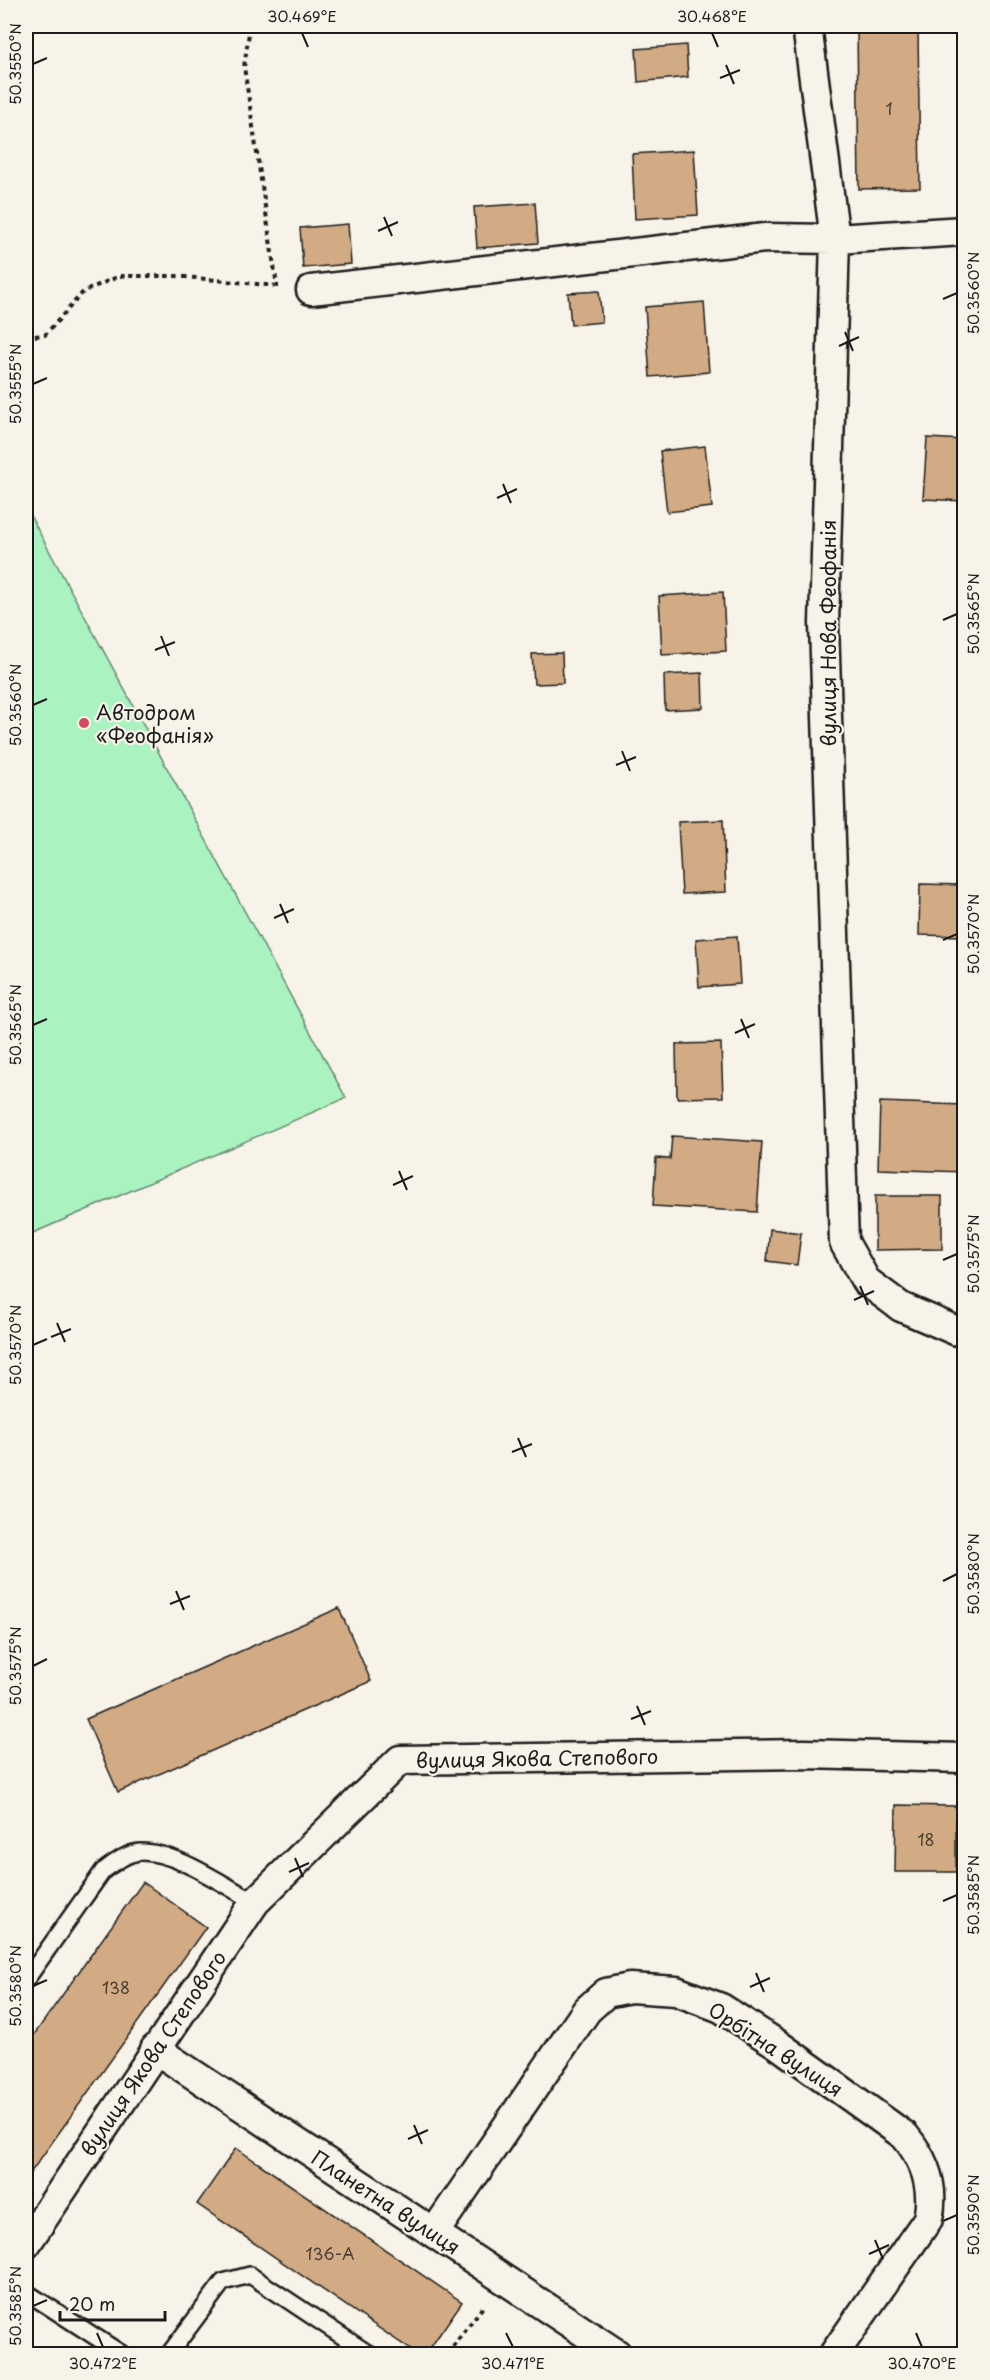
<svg xmlns="http://www.w3.org/2000/svg" width="990" height="2380" font-family="'Playpen Sans',sans-serif">
	<rect width="100%" height="100%" fill="#f7f3e8"/>
	<filter id="ink" filterUnits="userSpaceOnUse"><feTurbulence type="fractalNoise" baseFrequency=".0167" numOctaves="2"/><feDisplacementMap in="SourceGraphic" scale="12" xChannelSelector="R" yChannelSelector="G"/><feConvolveMatrix kernelMatrix="1 2 1 2 8 2 1 2 1" color-interpolation-filters="sRGB"/></filter>
	<g filter="url(#ink)">
		<path fill="#aaf2bf" stroke="#63876e" stroke-width="1.5" d="M 26,508 L 346,1098 L 26,1236 Z"/>
		<path fill="#d2ab84" stroke="#1c1c1c" stroke-width="1.5" d="M 918,27 L 920,188 L 859,189 L 857,28 Z
			M 686,45 L 688,77 L 638,82 L 636,49 Z
			M 694,150 L 698,215 L 635,219 L 632,154 Z
			M 535,203 L 538,243 L 477,248 L 474,207 Z
			M 348,224 L 351,264 L 303,268 L 300,228 Z
			M 599,291 L 602,322 L 571,325 L 568,293 Z
			M 704,302 L 709,372 L 650,377 L 645,307 Z
			M 927,438 L 964,440 L 964,501 L 923,499 Z
			M 705,446 L 712,507 L 667,512 L 660,451 Z
			M 723,592 L 726,651 L 662,655 L 659,596 Z
			M 562,653 L 563,683 L 534,684 L 532,654 Z
			M 702,673 L 703,708 L 665,710 L 664,675 Z
			M 723,820 L 726,892 L 682,894 L 678,822 Z
			M 920,884 L 964,885 L 964,936 L 919,935 Z
			M 737,936 L 740,984 L 699,987 L 696,939 Z
			M 721,1043 L 723,1097 L 677,1098 L 676,1044 Z
			M 880,1102 L 964,1105 L 964,1172 L 878,1169 Z
			M 672,1136 L 762,1142 L 757,1212 L 653,1206 L 656,1158 L 670,1159 Z
			M 875,1196 L 942,1196 L 942,1249 L 875,1250 Z
			M 770,1229 L 801,1233 L 797,1265 L 767,1261 Z
			M 339,1608 L 371,1681 L 118,1792 L 86,1719 Z
			M 896,1805 L 956,1806 L 956,1872 L 895,1872 Z
			M 143,1882 L 206,1927 L 26,2179 L 26,2046 Z
			M 236,2148 L 462,2302 L 426,2354 L 417,2354 L 197,2204 Z"/>
		<g fill="none" stroke-linecap="round" stroke-linejoin="round">
			<defs>
				<path id="service" d="M 26,1980 L 103,1871 C 113,1864 126,1853 140,1852 C 176,1851 223,1885 255,1902
					M 26,2292 L 122,2354
					M 169,2354 L 223,2282 L 250,2275 L 369,2354"/>
				<path id="minor" d="M 807,26 L 835,239 L 824,624 L 844,1242 L 866,1281 L 901,1307 L 957,1331 L 964,1331
					M 311,290 L 765,238 L 835,239 L 964,231
					M 155,2049 L 617,2354
					M 434,2233 L 587,2010 L 606,1993 L 630,1988 L 676,1991 L 721,2008 L 777,2044 L 905,2136 C 925,2160 935,2188 928,2219 L 834,2354
					M 26,2244 L 255,1902 L 400,1760 L 804,1754 L 964,1758"/>
			</defs>
			<use href="#service" stroke="#1c1c1c" stroke-width="20"/>
			<use href="#minor" stroke="#1c1c1c" stroke-width="33"/>
			<path stroke="#1c1c1c" stroke-width="4" stroke-dasharray="4.5 4.5" stroke-linecap="butt" d="M 250,26 L 244,67 L 277,286 L 279,286
				M 26,337 L 45,335 L 84,291 L 120,276 L 175,276 L 277,286
				M 447,2354 L 485,2304"/>
			<use href="#service" stroke="#f7f3e8" stroke-width="15"/>
			<use href="#minor" stroke="#f7f3e8" stroke-width="28"/>
		</g>
	</g>
	<path fill="none" stroke="#1c1c1c" stroke-width="2" d="M 302,33 L 308,47M 712,33 L 718,47M 33,64 L 47,58M 726,65 L 734,84M 720,78 L 740,70M 384,217 L 392,236M 378,231 L 398,222M 943,299 L 957,293M 845,332 L 853,351M 839,346 L 859,337M 33,384 L 47,378M 503,484 L 511,503M 497,498 L 517,489M 943,620 L 957,614M 161,636 L 169,656M 155,650 L 175,642M 33,705 L 47,699M 622,751 L 630,771M 616,765 L 636,757M 280,904 L 288,923M 274,918 L 294,909M 943,940 L 957,934M 741,1019 L 749,1038M 33,1025 L 47,1019M 735,1033 L 755,1024M 399,1171 L 407,1190M 393,1185 L 413,1176M 943,1260 L 957,1254M 860,1286 L 868,1305M 854,1300 L 874,1291M 57,1323 L 65,1342M 51,1337 L 71,1329M 33,1345 L 47,1339M 518,1438 L 526,1457M 512,1452 L 532,1444M 943,1581 L 957,1574M 176,1591 L 184,1610M 170,1604 L 190,1596M 33,1666 L 47,1659M 637,1706 L 645,1725M 631,1719 L 651,1711M 295,1858 L 303,1877M 289,1872 L 309,1863M 943,1901 L 957,1895M 756,1973 L 764,1992M 33,1986 L 47,1980M 750,1987 L 770,1978M 414,2125 L 422,2144M 408,2139 L 428,2130M 943,2221 L 957,2215M 875,2240 L 883,2259M 869,2254 L 889,2245M 33,2306 L 47,2300M 97,2333 L 103,2347M 506,2333 L 513,2347M 916,2333 L 922,2347"/>
	<circle fill="#d1495b" stroke="#f7f3e8" stroke-width="2" cx="84" cy="723" r="6"/>
	<g text-anchor="middle" dominant-baseline="central" stroke-width="4.5" stroke-linejoin="round" paint-order="stroke">
		<g font-size="16" fill="#4a4036">
			<text x="889" y="108">1</text>
			<text x="926" y="1839">18</text>
			<text x="116" y="1987">138</text>
			<text x="330" y="2253">136-А</text>
		</g>
		<g font-size="20" fill="#1c1c1c" stroke="#f7f3e8">
			<text transform="translate(828 633) rotate(-90)">вулиця Нова Феофанія</text>
			<text transform="translate(537 1758) rotate(-1)">вулиця Якова Степового</text>
			<text transform="translate(776 2049) rotate(33)">Орбітна вулиця</text>
			<text transform="translate(153 2053) rotate(-56)">вулиця Якова Степового</text>
			<text transform="translate(386 2202) rotate(33)">Планетна вулиця</text>
		</g>
		<g font-size="20" fill="#1c1c1c" stroke="#f7f3e8" text-anchor="start">
			<text x="96" y="712">Автодром<tspan x="96" dy="23">«Феофанія»</tspan></text>
		</g>
	</g>
	<rect width="990" height="2380" fill="none" stroke="#f7f3e8" stroke-width="66"/>
	<path d="M60 2311v9h105v-9" fill="none" stroke="#1c1c1c" stroke-width="3"/>
	<text x="69" y="2311" font-size="18" fill="#1c1c1c" stroke="#f7f3e8" stroke-width="4.5" paint-order="stroke">20 m</text>
	<rect x="33" y="33" width="924" height="2314" fill="none" stroke="#1c1c1c" stroke-width="2"/>
	<g font-size="15" text-anchor="middle" fill="#1c1c1c">
		<text x="302" y="22">30.469°E</text>
		<text x="712" y="22">30.468°E</text>
		<text transform="translate(16 64) rotate(-90)" y="5">50.3550°N</text>
		<text transform="translate(974 293) rotate(-90)" y="5">50.3560°N</text>
		<text transform="translate(16 384) rotate(-90)" y="5">50.3555°N</text>
		<text transform="translate(974 614) rotate(-90)" y="5">50.3565°N</text>
		<text transform="translate(16 705) rotate(-90)" y="5">50.3560°N</text>
		<text transform="translate(974 934) rotate(-90)" y="5">50.3570°N</text>
		<text transform="translate(16 1025) rotate(-90)" y="5">50.3565°N</text>
		<text transform="translate(974 1254) rotate(-90)" y="5">50.3575°N</text>
		<text transform="translate(16 1345) rotate(-90)" y="5">50.3570°N</text>
		<text transform="translate(974 1574) rotate(-90)" y="5">50.3580°N</text>
		<text transform="translate(16 1666) rotate(-90)" y="5">50.3575°N</text>
		<text transform="translate(974 1895) rotate(-90)" y="5">50.3585°N</text>
		<text transform="translate(16 1986) rotate(-90)" y="5">50.3580°N</text>
		<text transform="translate(974 2215) rotate(-90)" y="5">50.3590°N</text>
		<text transform="translate(16 2306) rotate(-90)" y="5">50.3585°N</text>
		<text x="103" y="2369">30.472°E</text>
		<text x="513" y="2369">30.471°E</text>
		<text x="922" y="2369">30.470°E</text>
	</g>
</svg>
